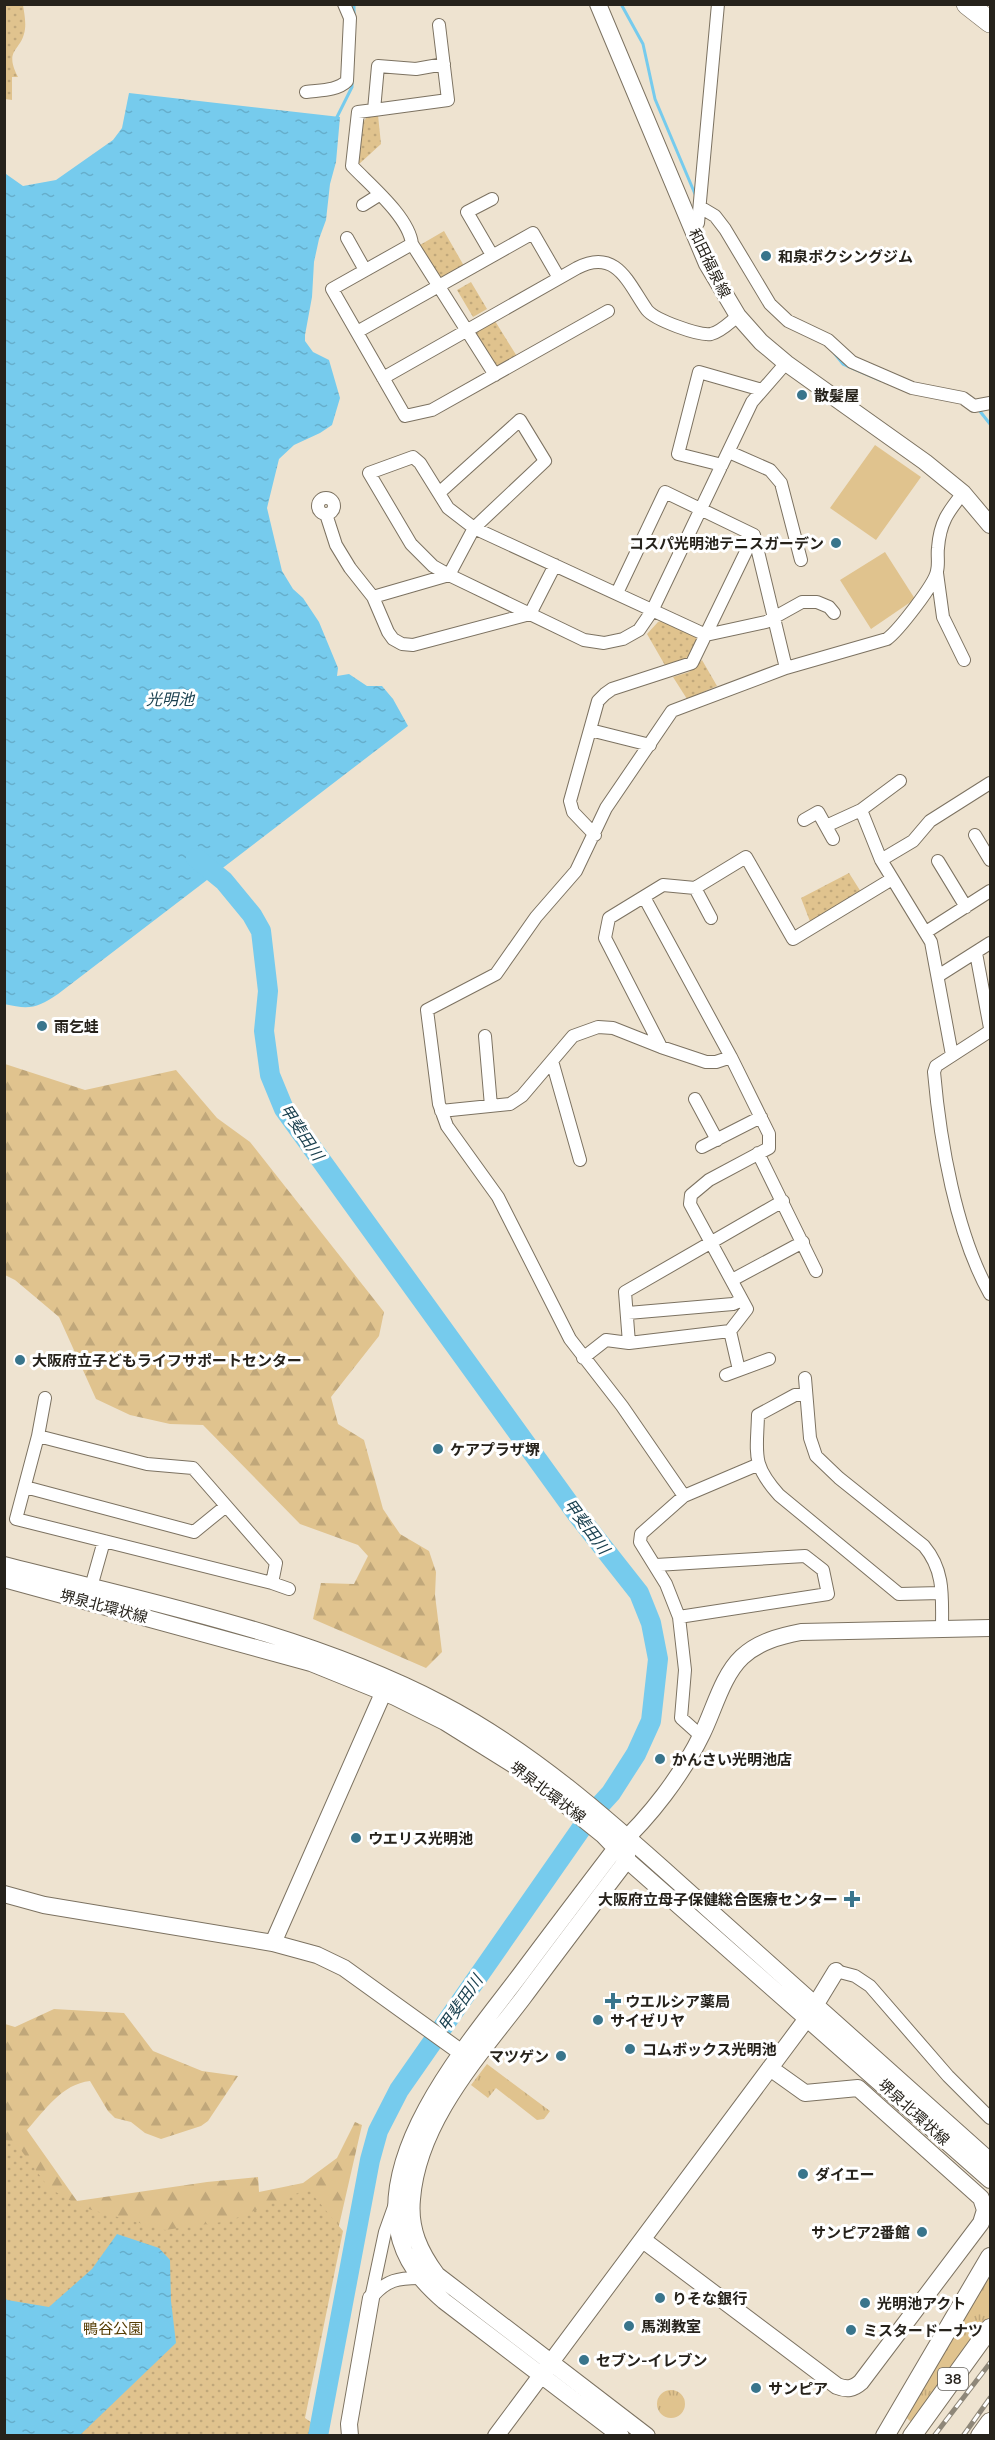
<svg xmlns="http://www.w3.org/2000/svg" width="995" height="2440" font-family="Mulish,'Noto Sans JP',sans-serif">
	<defs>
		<pattern id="grass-tufts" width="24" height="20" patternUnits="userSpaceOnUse" patternTransform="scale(1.5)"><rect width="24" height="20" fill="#e0c38e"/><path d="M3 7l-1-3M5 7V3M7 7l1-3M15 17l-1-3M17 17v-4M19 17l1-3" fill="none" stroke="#c0a77a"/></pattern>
		<pattern id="forest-firs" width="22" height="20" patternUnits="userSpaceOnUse" patternTransform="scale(1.5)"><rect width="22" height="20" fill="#e0c38e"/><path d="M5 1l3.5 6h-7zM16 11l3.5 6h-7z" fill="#c0a77a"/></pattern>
		<pattern id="park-dots" width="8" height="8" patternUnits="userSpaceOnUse" patternTransform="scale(1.5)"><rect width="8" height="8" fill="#e0c38e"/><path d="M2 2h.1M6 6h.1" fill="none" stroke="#c0a77a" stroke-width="1.8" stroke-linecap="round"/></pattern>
		<pattern id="water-ripples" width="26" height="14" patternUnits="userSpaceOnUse" patternTransform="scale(1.5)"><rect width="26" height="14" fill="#76cbed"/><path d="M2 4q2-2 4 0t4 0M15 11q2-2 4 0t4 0" fill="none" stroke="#66aecb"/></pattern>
	</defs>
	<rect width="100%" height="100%" fill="#eee3d0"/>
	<path fill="url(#grass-tufts)" d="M 487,2064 L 550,2111 L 544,2119 L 537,2120 L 496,2088 L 488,2098 L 471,2085 Z
		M 990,2270 L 990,2316 L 912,2423 L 907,2418 Z
		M657 2404a14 14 0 1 1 28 0a14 14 0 1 1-28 0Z"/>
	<path fill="url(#forest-firs)" d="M 5,1064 L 85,1090 L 176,1070 L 217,1118 L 250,1142 L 384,1312 L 379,1336 L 331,1397 L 338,1424 L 364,1440 L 383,1509 L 400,1534 L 429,1551 L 436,1572 L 435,1595 L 442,1652 L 426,1668 L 313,1619 L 321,1583 L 354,1584 L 368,1556 L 358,1545 L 300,1524 L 203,1425 L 170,1424 L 130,1415 L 96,1399 L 59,1317 L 15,1280 L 5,1275 Z
		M 54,2009 L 124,2013 L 153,2051 L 202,2071 L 238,2076 L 208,2121 L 201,2126 L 161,2139 L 145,2133 L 131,2122 L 115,2118 L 108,2111 L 90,2081 C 62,2084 45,2110 27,2130 L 77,2201 L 207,2182 L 258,2177 L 259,2192 L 303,2183 L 337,2158 L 355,2122 L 362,2125 L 291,2435 L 5,2297 L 5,2024 L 15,2027 Z"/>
	<path fill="url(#park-dots)" d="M 5,4 L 23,5 C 24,12 26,21 25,29 C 22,52 3,48 18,77 L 12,77 L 12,100 L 5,99 Z
		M 378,115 L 381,144 L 358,165 L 363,122 L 367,117 Z
		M 444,231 L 464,266 L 444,278 L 439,277 L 420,245 Z
		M 471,282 L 487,309 L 473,317 L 457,290 Z
		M 495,321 L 518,358 L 499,369 L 495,367 L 475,336 L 476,332 Z
		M 663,620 L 696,637 L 697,640 C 690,659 685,660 666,667 L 647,634 L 658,622 Z
		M 702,660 L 717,686 L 687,699 L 673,677 L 689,672 Z
		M 849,873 L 861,892 L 811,924 L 801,898 Z
		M 4,2140 L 15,2142 L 49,2188 L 81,2207 L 165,2230 L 229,2221 L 308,2189 L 343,2231 L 305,2418 L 329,2435 L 5,2435 Z"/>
	<path fill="#e0c38e" d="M 875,445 L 921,477 L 876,540 L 830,508 Z
		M 885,552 L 915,599 L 871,629 L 840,580 Z"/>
	<path fill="url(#water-ripples)" d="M 129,93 L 340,117 L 336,162 L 330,184 L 326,220 L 319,239 L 314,262 L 312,297 L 305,335 L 305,341 L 313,352 L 329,360 L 340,398 L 332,425 L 320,433 L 294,445 L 279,459 L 267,508 L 282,571 L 293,589 L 303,598 L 319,622 L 338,668 L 337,676 L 349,674 L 367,686 L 382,686 L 393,699 L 408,726 L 58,994 C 37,1008 30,1010 4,1004 L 5,170 L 6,174 L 23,186 L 56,180 L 113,140 L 122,128 Z
		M 117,2234 L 159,2248 L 170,2260 L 171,2301 L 176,2343 L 80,2435 L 5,2435 L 5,2297 L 7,2300 L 49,2307 L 92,2269 Z"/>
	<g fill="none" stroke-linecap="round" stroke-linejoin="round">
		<path stroke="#76cbed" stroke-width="3" d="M 354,4 L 354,15
			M 621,4 L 643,44 L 655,99 L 695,194
			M 336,119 L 352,87 L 352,82
			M 835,354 L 843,364 L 880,380
			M 979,410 L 990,424"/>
		<path stroke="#76cbed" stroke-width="20" d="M 196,858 L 224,881 L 252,915 L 261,931 L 268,991 L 264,1031 L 270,1075 L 284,1109 L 576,1513 L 639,1593 L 651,1623 L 658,1659 L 651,1721 L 636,1754 L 611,1793 L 590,1816 L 399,2090 L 378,2131 L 370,2160 L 318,2436"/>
		<defs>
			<path id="street" d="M 444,64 L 416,69 L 378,66 L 374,110 L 358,112 L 352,166 C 370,185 409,217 412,244 L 495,375
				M 306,92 C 319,90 337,91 347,81 L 350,18 L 344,4
				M 374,110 L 448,100 L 439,25
				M 492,199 L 467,212 L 492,255
				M 363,205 L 379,195
				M 700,207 L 715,216 L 725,229 L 770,304 L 788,321 L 828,340 L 852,362 L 912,388 L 963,398 L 974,406 L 990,403
				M 693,230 L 698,223 L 718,4
				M 347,238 L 365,270
				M 412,244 L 332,289 L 405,416 L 432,410 L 608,311
				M 357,332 L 533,233 L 559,278
				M 786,363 L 752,402 L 652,611 L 639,630 L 623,639 L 604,643 L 584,640 L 449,575 L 433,566 L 411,544 L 369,473 L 413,457 L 420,463 L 448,508 L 474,528 L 706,635 L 766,622 L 802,602 L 817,602 L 829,607 L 834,613
				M 383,378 L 577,268 C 617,247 629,285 647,310 C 655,320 699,336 711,334 C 721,332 731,321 738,316
				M 729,452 L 770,470 L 781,483 L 801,560
				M 722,465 L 678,454 L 699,372 L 762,390
				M318 506a8 8 0 1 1 16 0a8 8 0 1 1-16 0Z
				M 326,514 L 336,545 L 350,568 L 373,597 L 388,632 L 393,639 L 402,644 L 413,645 L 530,614 L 555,565
				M 937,573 L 943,617 L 964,660
				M 617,593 L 665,492 L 754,535
				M 373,597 L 449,575 L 474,528 L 545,461 L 520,420 L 439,493
				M 590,730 L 650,745
				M 861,810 L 881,860 L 931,942 L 952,1055
				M 804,820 L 818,812 L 833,839
				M 826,826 L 861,810 L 900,781
				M 595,835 L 573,812 L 570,801 L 598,701 L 605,694 L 612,689 L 692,663 L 754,535 L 786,668
				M 975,835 L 990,860
				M 881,860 L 913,841 L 930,821 L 990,783
				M 938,861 L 966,907
				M 695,888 L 711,918
				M 644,897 L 731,1057 L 769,1134 L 769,1148 L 709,1180 L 691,1195 L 690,1204 L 747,1309 L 730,1331 L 739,1370
				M 926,932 L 990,891
				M 976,953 L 990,1028
				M 938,976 L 990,943
				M 990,1031 L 936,1066 L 934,1072 C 940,1141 956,1234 990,1294
				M 485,1036 L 491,1106
				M 661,1047 L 605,938 L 609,918 L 663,885 L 695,888 L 746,857 L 793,939 L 892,879
				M 552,1061 L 580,1160
				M 695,1099 L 717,1140
				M 441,1111 L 510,1104 L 522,1096 L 573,1036 L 598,1027 L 613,1028 L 661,1047 L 706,1062 L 716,1062 L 731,1057
				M 702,1147 L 761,1117
				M 758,1153 L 816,1271
				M 732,1280 L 803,1242
				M 628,1313 L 733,1304 L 742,1300
				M 629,1343 L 625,1292 L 783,1201
				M 583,1358 L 606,1340 L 629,1343 L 730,1331
				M 726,1375 L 769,1359
				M 805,1378 L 810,1438 L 816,1456 L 839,1478 L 924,1546 C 945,1571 942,1597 942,1629
				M 806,1394 L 795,1395 L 758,1415 C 757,1454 751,1464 779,1495 L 899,1594 L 941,1593
				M 45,1398 L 38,1436 L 16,1519 L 272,1583 L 289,1589
				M 38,1436 L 147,1464 L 193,1468 L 276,1563 L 272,1583
				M 25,1487 L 194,1532 L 226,1506
				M 684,1496 L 622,1406 L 570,1339 L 498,1197 L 447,1126 L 439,1104 L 427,1010 L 496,974 L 536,917 L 576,871 L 606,808 L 672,711 L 786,668 L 887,639 C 898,631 935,584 937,571 C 939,564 937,555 938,548 C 940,522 948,512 963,493
				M 656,1565 L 805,1556 L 823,1570 L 828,1594 L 679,1617
				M 91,1587 L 104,1541
				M 701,1736 L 681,1718 L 685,1670 L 679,1617 L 666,1584 L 640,1542 L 641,1534 L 684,1496 L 757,1465
				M 836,1971 L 855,1976 L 870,1986 L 948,2076 L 990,2118
				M 373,2296 C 387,2280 398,2278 419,2278
				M 371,2298 L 385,2232 L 395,2204"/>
			<path id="secondary" d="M 598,4 L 707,264 L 738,316 L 761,342 L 786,363 L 925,462 L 963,493 L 990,525
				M 4,1565 C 152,1603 306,1633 442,1704 C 542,1756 625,1835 708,1909 C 802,1993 896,2077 990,2161
				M 4,1579 L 311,1663 L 395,1697 L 445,1722 L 525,1772 L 603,1835 L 627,1860 L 990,2180
				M 627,1850 L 627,1860 C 592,1906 557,1952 523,1998 C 478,2057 418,2122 412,2199 C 409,2229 420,2252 437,2275 L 647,2436
				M 4,1894 L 44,1905 L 273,1943 L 317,1955 L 344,1968 L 469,2058
				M 273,1943 L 388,1682
				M 643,2240 L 837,2386 C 847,2390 853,2389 861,2382 L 981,2223 L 985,2210 L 981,2198 L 858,2088 L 805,2093 L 770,2068
				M 350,2436 L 349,2424 L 371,2298
				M 496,2436 L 808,2017 L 836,1971
				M 621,2436 L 444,2301 C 421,2281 404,2261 398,2230 C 382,2142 471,2040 520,1975 C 552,1932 584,1890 616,1848 C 650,1817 682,1775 702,1734 C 714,1710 722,1676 742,1657 C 758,1642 780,1636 801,1632 L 990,1628"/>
			<path id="primary" d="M 885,2436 L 990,2257
				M 912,2436 L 990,2328
				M 980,2436 L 990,2422"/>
			<path id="highway" d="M 967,4 L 990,22"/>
		</defs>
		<use href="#street" stroke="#7c7261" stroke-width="14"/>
		<use href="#secondary" stroke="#7c7261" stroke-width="18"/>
		<use href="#primary" stroke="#7c7261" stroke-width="20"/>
		<use href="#highway" stroke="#7c7261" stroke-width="22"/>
		<use href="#street" stroke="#fff" stroke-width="12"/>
		<use href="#secondary" stroke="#fff" stroke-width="16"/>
		<use href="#primary" stroke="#fff" stroke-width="18"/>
		<use href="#highway" stroke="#fff" stroke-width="21"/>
		<defs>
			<path id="rail" d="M 934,2436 L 990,2363
				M 963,2436 L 990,2398"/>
		</defs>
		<use href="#rail" stroke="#8e8779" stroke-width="5"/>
		<use href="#rail" stroke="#fff" stroke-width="3" stroke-dasharray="9" stroke-linecap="butt"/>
	</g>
	<g fill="#39758c" stroke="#fff" stroke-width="2">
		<circle cx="766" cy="256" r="6"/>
		<circle cx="802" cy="395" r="6"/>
		<circle cx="836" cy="543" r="6"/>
		<circle cx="42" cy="1026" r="6"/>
		<circle cx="20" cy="1360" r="6"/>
		<circle cx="438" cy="1449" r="6"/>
		<circle cx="660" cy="1759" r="6"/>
		<circle cx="356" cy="1838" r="6"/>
		<path d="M849 1890h6v6h6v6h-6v6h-6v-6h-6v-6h6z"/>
		<path d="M610 1992h6v6h6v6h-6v6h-6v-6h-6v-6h6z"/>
		<circle cx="598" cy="2020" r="6"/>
		<circle cx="630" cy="2049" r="6"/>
		<circle cx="561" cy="2056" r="6"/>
		<circle cx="803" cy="2174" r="6"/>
		<circle cx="922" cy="2232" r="6"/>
		<circle cx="660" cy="2298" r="6"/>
		<circle cx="865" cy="2303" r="6"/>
		<circle cx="629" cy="2326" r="6"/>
		<circle cx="851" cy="2330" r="6"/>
		<circle cx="584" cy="2360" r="6"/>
		<circle cx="756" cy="2388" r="6"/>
	</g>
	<g text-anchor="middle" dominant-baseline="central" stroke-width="6" stroke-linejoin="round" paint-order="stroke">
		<rect fill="#fff" stroke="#67645f" stroke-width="1.5" x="938" y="2368" width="30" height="22" rx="4.5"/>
		<g font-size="14" font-weight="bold" fill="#26221b">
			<text x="953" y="2379">38</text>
		</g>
		<g font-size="15" font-weight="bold" fill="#26221b" stroke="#fff" text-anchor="start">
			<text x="778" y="256">和泉ボクシングジム</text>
			<text x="814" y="395">散髪屋</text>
			<text x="824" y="543" text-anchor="end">コスパ光明池テニスガーデン</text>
			<text x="54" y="1026">雨乞蛙</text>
			<text x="32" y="1360">大阪府立子どもライフサポートセンター</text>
			<text x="450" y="1449">ケアプラザ堺</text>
			<text x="672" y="1759">かんさい光明池店</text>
			<text x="368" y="1838">ウエリス光明池</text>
			<text x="838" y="1899" text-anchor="end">大阪府立母子保健総合医療センター</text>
			<text x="625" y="2001">ウエルシア薬局</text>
			<text x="610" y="2020">サイゼリヤ</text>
			<text x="642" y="2049">コムボックス光明池</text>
			<text x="549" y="2056" text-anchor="end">マツゲン</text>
			<text x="815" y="2174">ダイエー</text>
			<text x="910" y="2232" text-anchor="end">サンピア2番館</text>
			<text x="672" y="2298">りそな銀行</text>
			<text x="877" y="2303">光明池アクト</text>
			<text x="641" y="2326">馬渕教室</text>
			<text x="863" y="2330">ミスタードーナツ</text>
			<text x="596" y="2360">セブン-イレブン</text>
			<text x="768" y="2388">サンピア</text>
		</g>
		<g font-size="15" fill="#26221b" stroke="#fff">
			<text transform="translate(710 263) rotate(64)">和田福泉線</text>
			<text transform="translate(104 1606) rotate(15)">堺泉北環状線</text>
			<text transform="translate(548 1792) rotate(37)">堺泉北環状線</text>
			<text transform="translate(914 2112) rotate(42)">堺泉北環状線</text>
		</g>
		<g font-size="15" fill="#543c03" stroke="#fff">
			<text x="113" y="2328">鴨谷公園</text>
		</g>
		<g font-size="16" font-style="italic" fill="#1a404f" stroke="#fff">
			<text x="170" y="699">光明池</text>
			<text transform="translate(302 1132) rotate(56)">甲斐田川</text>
			<text transform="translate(587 1526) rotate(53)">甲斐田川</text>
			<text transform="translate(460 2003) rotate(-55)">甲斐田川</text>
		</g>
	</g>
	<rect width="995" height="2440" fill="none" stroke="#26221b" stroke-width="12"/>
</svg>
